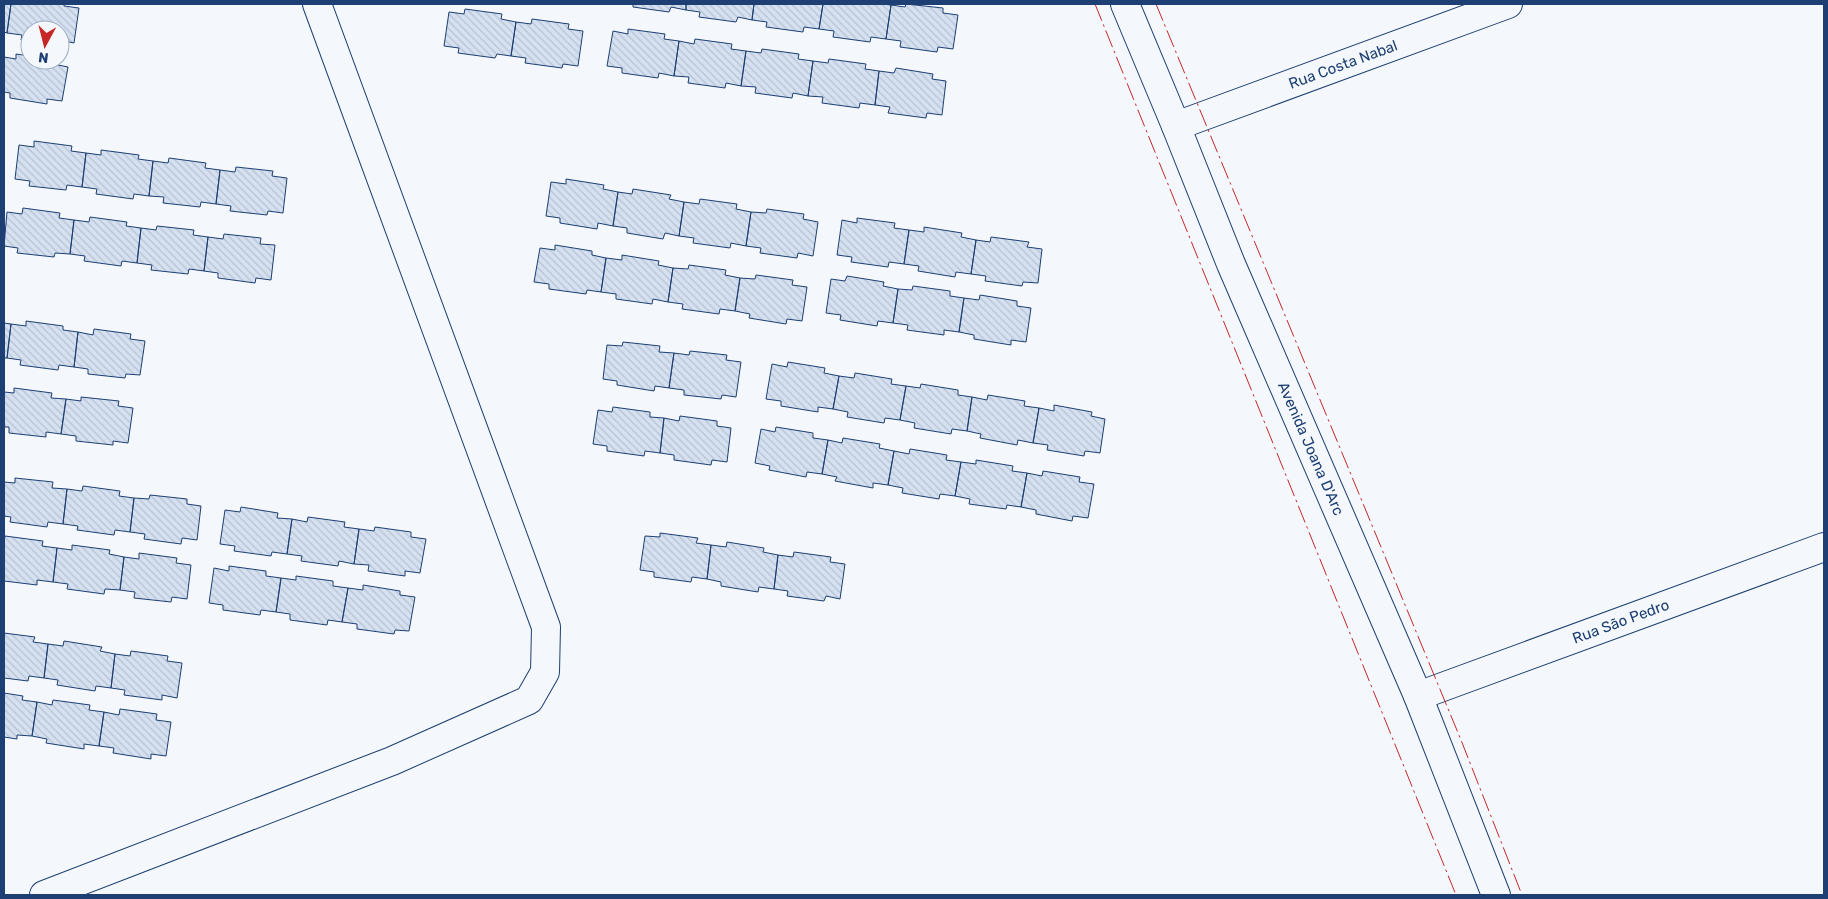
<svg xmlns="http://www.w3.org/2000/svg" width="1828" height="899" font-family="Rubik,sans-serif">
	<defs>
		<pattern id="building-back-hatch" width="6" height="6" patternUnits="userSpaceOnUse" patternTransform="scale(1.25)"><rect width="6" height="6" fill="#d5e0f0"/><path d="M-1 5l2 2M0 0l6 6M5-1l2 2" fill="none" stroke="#b6c1d1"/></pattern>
	</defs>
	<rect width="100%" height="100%" fill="#f4f7fb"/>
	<path fill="url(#building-back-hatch)" stroke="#1d3f73" d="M 4,4 L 11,4 L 7,33 L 4,32 Z
		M 11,4 L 64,4 L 64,6 L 79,8 L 74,43 L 60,40 L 60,30 L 30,30 L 30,41 L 21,40 L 22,35 L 7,33 Z
		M 633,4 L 686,4 L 686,10 L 671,7 L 669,12 L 633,7 Z
		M 686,4 L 754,4 L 752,20 L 738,17 L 736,22 L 699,17 L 700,12 L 686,10 Z
		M 754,4 L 823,4 L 819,29 L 804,27 L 803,32 L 766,27 L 767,22 L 752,20 Z
		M 823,4 L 882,4 L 891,5 L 886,39 L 871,37 L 870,42 L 833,37 L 834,31 L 819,29 Z
		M 906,4 L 943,8 L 943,13 L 958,15 L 953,49 L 938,47 L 937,52 L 900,47 L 901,41 L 886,39 L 891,5 L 905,7 Z
		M 465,9 L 502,14 L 501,19 L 516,22 L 511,56 L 497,54 L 495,58 L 458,53 L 459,48 L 444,46 L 449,12 L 464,14 Z
		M 532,19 L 569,24 L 568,29 L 583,31 L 578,66 L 563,64 L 562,68 L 525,63 L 526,58 L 511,56 L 516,22 L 531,24 Z
		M 628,29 L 665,34 L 664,39 L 679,41 L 674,76 L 659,73 L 658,78 L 622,73 L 622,68 L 607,66 L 613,31 L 628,34 Z
		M 695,39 L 732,44 L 731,49 L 746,51 L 741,86 L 726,83 L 725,88 L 688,83 L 689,77 L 674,76 L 679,41 L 694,44 Z
		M 762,49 L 799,54 L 798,59 L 813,61 L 808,96 L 793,93 L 792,98 L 755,93 L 756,87 L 741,86 L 746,51 L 761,53 Z
		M 16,54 L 30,56 L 30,60 L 53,60 L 53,64 L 68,67 L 62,101 L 47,99 L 47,104 L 10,98 L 10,93 L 4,92 L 4,57 L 16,59 Z
		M 829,59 L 866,64 L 865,69 L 879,71 L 875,105 L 860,103 L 859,108 L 822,103 L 823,97 L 808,96 L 813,61 L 828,63 Z
		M 896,68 L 933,74 L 932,79 L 946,81 L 942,115 L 927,113 L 926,118 L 888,113 L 890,107 L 875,105 L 879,71 L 894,73 Z
		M 34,141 L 72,146 L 71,151 L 86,153 L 82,187 L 67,185 L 66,190 L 29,186 L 30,181 L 15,179 L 19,145 L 34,147 Z
		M 101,150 L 139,155 L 138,159 L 153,161 L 149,196 L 134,194 L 133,199 L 96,194 L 97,189 L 82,187 L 86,153 L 101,155 Z
		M 169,158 L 206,163 L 205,168 L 220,170 L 216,204 L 201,202 L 200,207 L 163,203 L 164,197 L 149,196 L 153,161 L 168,163 Z
		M 236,167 L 273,171 L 272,176 L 287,178 L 283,213 L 268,211 L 267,215 L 230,211 L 231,206 L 216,204 L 220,170 L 235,172 Z
		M 566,179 L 604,185 L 603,189 L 618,192 L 613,226 L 598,223 L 597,229 L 560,223 L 560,218 L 546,216 L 551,182 L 566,184 Z
		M 633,189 L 671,195 L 669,199 L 684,202 L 679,236 L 665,233 L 663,239 L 627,233 L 627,228 L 613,226 L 618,192 L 632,194 Z
		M 700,199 L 737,204 L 736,209 L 751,212 L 746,246 L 731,243 L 730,248 L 693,243 L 694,238 L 679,236 L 684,202 L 699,204 Z
		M 23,208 L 60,213 L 59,218 L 74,220 L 70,254 L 55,253 L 54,257 L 17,253 L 18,248 L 4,246 L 7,212 L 22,214 Z
		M 767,209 L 804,214 L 803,219 L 818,222 L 813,256 L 798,253 L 797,258 L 760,253 L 761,248 L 746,246 L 751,212 L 766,213 Z
		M 90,217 L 127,222 L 126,226 L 141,228 L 137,263 L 122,261 L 121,266 L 84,261 L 85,256 L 70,254 L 74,220 L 89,222 Z
		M 857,218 L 895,223 L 894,228 L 909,230 L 904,264 L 889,262 L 888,267 L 851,262 L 852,257 L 837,255 L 842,220 L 857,223 Z
		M 157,226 L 194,230 L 193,235 L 208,237 L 204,271 L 189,269 L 188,274 L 151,270 L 152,265 L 137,263 L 141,228 L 156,230 Z
		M 924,227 L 962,233 L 961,237 L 976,240 L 971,274 L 956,272 L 955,277 L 918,271 L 919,266 L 904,264 L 909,230 L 924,232 Z
		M 224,234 L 261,238 L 260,244 L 275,245 L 271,280 L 256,278 L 255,283 L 218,278 L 218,273 L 204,271 L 208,237 L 223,239 Z
		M 991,237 L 1029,242 L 1027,247 L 1042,249 L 1038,283 L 1023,282 L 1022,286 L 985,281 L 986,276 L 971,274 L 976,240 L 990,242 Z
		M 555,245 L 592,251 L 592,255 L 606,258 L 601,292 L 587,290 L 586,294 L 549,289 L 549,284 L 534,282 L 540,248 L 555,250 Z
		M 622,255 L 659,261 L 658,265 L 673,268 L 668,302 L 653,299 L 652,304 L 616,299 L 616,294 L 601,292 L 606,258 L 622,260 Z
		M 689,265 L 726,270 L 725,275 L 740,278 L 735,311 L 720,309 L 719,314 L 682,309 L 683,304 L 668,302 L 673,268 L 688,269 Z
		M 756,275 L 793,280 L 792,285 L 807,287 L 802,321 L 787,319 L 786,324 L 749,318 L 750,314 L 735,311 L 740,278 L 755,279 Z
		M 847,276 L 884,282 L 883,286 L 898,289 L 893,323 L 878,321 L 877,326 L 840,320 L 841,315 L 826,313 L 831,279 L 845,281 Z
		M 913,286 L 950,291 L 950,296 L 964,298 L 959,332 L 944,330 L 944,335 L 907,330 L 908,325 L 893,323 L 898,289 L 912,290 Z
		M 980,295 L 1017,301 L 1017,306 L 1031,308 L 1026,342 L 1011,340 L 1011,345 L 974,339 L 974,335 L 959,332 L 964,298 L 979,300 Z
		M 26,321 L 63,326 L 63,330 L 78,332 L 74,367 L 59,365 L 58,370 L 20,365 L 21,360 L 7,358 L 11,324 L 26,326 Z
		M 4,323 L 11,324 L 7,358 L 4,358 Z
		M 94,329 L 131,334 L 130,339 L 145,341 L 140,375 L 126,374 L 125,378 L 88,374 L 88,369 L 74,367 L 78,332 L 93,335 Z
		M 623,342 L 660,346 L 659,352 L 674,353 L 669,388 L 655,386 L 654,391 L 617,385 L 617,381 L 603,379 L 607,345 L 622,346 Z
		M 690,351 L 727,355 L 726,360 L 741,362 L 736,397 L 722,395 L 721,399 L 684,395 L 684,390 L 669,388 L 674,353 L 689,355 Z
		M 788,362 L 825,368 L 824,373 L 839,376 L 833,409 L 818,407 L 818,412 L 781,406 L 781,401 L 766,399 L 772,364 L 787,367 Z
		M 855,373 L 892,379 L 891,384 L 906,386 L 900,420 L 885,418 L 884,423 L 847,417 L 848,412 L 833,409 L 839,376 L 854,378 Z
		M 921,384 L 958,390 L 958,395 L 972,397 L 967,431 L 952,429 L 951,434 L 914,428 L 915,423 L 900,420 L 906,386 L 920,388 Z
		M 14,388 L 52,393 L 51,398 L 66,399 L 61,434 L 46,432 L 46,437 L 9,433 L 9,427 L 4,427 L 4,392 L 14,393 Z
		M 988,395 L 1025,401 L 1024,406 L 1039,408 L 1033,443 L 1018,440 L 1017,445 L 980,438 L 981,434 L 967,431 L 972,397 L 987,400 Z
		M 81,397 L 119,401 L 118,406 L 133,408 L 128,443 L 113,441 L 113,445 L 76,441 L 76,436 L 61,434 L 66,399 L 81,401 Z
		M 1054,405 L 1092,412 L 1091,416 L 1105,419 L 1100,453 L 1085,451 L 1084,456 L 1047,450 L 1048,445 L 1033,443 L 1039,408 L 1054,411 Z
		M 613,407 L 650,412 L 650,417 L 664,418 L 660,453 L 645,451 L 644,456 L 607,451 L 607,446 L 593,444 L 598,410 L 612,412 Z
		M 680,416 L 717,421 L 717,426 L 731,428 L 727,462 L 712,460 L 711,465 L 674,460 L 674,455 L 660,453 L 664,418 L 679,421 Z
		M 776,427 L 813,433 L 813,438 L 828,440 L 822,474 L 807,472 L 806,477 L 769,470 L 770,466 L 755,463 L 761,429 L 775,432 Z
		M 843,438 L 880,444 L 879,448 L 894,451 L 888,485 L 873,483 L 873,488 L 835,481 L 837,477 L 822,474 L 828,440 L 842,443 Z
		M 910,449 L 947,455 L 946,460 L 961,462 L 955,496 L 940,494 L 939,499 L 902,493 L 903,488 L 888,485 L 894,451 L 909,454 Z
		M 976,460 L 1013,466 L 1012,471 L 1027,473 L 1021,507 L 1007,505 L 1006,509 L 969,504 L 970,499 L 955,496 L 961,462 L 976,464 Z
		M 1043,471 L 1080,477 L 1079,482 L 1094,484 L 1088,518 L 1073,516 L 1072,521 L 1036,514 L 1036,510 L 1021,507 L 1027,473 L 1042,476 Z
		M 15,478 L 53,482 L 52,488 L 67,489 L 63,524 L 48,522 L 47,527 L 10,522 L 11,517 L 4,516 L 4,482 L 15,483 Z
		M 83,486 L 120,491 L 119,496 L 134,498 L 130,532 L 115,530 L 114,535 L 77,530 L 78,526 L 63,524 L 67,489 L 82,491 Z
		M 150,495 L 187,499 L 187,504 L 201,506 L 197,540 L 182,538 L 181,544 L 144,539 L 145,534 L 130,532 L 134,498 L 149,499 Z
		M 241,507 L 278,513 L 277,518 L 292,519 L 287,554 L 272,552 L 271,556 L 234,551 L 235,546 L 220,544 L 225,510 L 240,512 Z
		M 308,517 L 345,522 L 344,527 L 359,529 L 354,564 L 339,561 L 338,566 L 301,561 L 302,556 L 287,554 L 292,519 L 307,522 Z
		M 375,527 L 411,532 L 411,537 L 426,539 L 420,573 L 405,571 L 405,576 L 368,571 L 369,565 L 354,564 L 359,529 L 374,531 Z
		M 660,533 L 698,538 L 696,543 L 711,545 L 707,579 L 692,577 L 691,582 L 654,577 L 654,572 L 640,570 L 645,536 L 660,537 Z
		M 5,536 L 43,541 L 42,546 L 57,548 L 53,582 L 37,580 L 37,585 L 4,581 L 4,541 Z
		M 727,542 L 764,548 L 763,552 L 778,555 L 774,589 L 759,587 L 758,592 L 721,586 L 721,582 L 707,579 L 711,545 L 726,547 Z
		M 72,545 L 110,550 L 109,554 L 124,557 L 120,590 L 105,589 L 104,594 L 67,589 L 68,584 L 53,582 L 57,548 L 72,550 Z
		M 794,552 L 831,557 L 830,562 L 845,564 L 840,599 L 826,596 L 824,601 L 787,596 L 788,591 L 774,589 L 778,555 L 793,557 Z
		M 139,553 L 177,558 L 176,563 L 191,565 L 187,599 L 172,597 L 171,602 L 134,598 L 135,592 L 120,590 L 124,557 L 139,559 Z
		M 229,566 L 266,571 L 266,576 L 281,578 L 276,612 L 261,610 L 260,615 L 223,610 L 223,605 L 209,603 L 214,568 L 229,571 Z
		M 296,576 L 333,581 L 333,586 L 348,588 L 342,622 L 328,620 L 327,625 L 290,620 L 290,614 L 276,612 L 281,578 L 296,580 Z
		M 363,585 L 400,591 L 400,595 L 415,597 L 409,631 L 395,630 L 394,634 L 357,629 L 357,624 L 342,622 L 348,588 L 363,590 Z
		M 4,633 L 35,637 L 33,642 L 48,644 L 44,678 L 29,676 L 28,681 L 4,678 Z
		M 64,641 L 102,647 L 100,651 L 115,654 L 111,688 L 96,686 L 95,691 L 57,685 L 58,680 L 44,678 L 48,644 L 63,646 Z
		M 131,651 L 168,656 L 167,661 L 182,663 L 177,698 L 162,695 L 162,700 L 124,695 L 125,690 L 111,688 L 115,654 L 130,656 Z
		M 4,693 L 23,696 L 22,700 L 37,702 L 32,736 L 17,735 L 17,739 L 4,737 Z
		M 53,700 L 90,705 L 89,710 L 104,712 L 99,746 L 84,744 L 84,749 L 46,743 L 47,739 L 32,736 L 37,702 L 52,705 Z
		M 120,709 L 157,714 L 156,720 L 171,722 L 166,756 L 151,754 L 151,759 L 113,753 L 114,748 L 99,746 L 104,712 L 119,715 Z"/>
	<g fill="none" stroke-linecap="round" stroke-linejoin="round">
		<defs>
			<g id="minor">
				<path id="s1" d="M 1125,4 L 1176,126 L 1231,264 L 1418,696 L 1496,895"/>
				<path id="s2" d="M 1176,126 L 1508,4"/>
				<path id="s3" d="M 1418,696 L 1824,547"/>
				<path d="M 44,895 L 392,761 L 529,700 L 545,672 L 546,627 L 317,4"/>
			</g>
		</defs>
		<use href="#minor" stroke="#1d3f73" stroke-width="30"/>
		<use href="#minor" stroke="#f4f7fb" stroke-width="28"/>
		<path stroke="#c62828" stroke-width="1" stroke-dasharray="18 4 2.5 4" stroke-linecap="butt" d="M 1095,4 L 1456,895
			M 1156,4 L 1461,740 L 1522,895"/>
	</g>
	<g text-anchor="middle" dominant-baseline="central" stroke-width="4" stroke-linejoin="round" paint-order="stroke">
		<g font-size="15" fill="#1d3f73" stroke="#f4f7fb">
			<text stroke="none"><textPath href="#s2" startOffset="178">Rua Costa Nabal</textPath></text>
			<text stroke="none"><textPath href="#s1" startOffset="482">Avenida Joana D'Arc</textPath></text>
			<text stroke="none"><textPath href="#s3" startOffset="216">Rua São Pedro</textPath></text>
		</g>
	</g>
	<rect width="1828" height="899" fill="none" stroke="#1d3f73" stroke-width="10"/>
	<g transform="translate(45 45) rotate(187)"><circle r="24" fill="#f4f7fb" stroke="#9eadc5"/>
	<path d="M0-4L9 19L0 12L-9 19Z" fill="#c62828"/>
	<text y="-8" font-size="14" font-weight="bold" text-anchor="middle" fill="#1d3f73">N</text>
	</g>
</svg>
